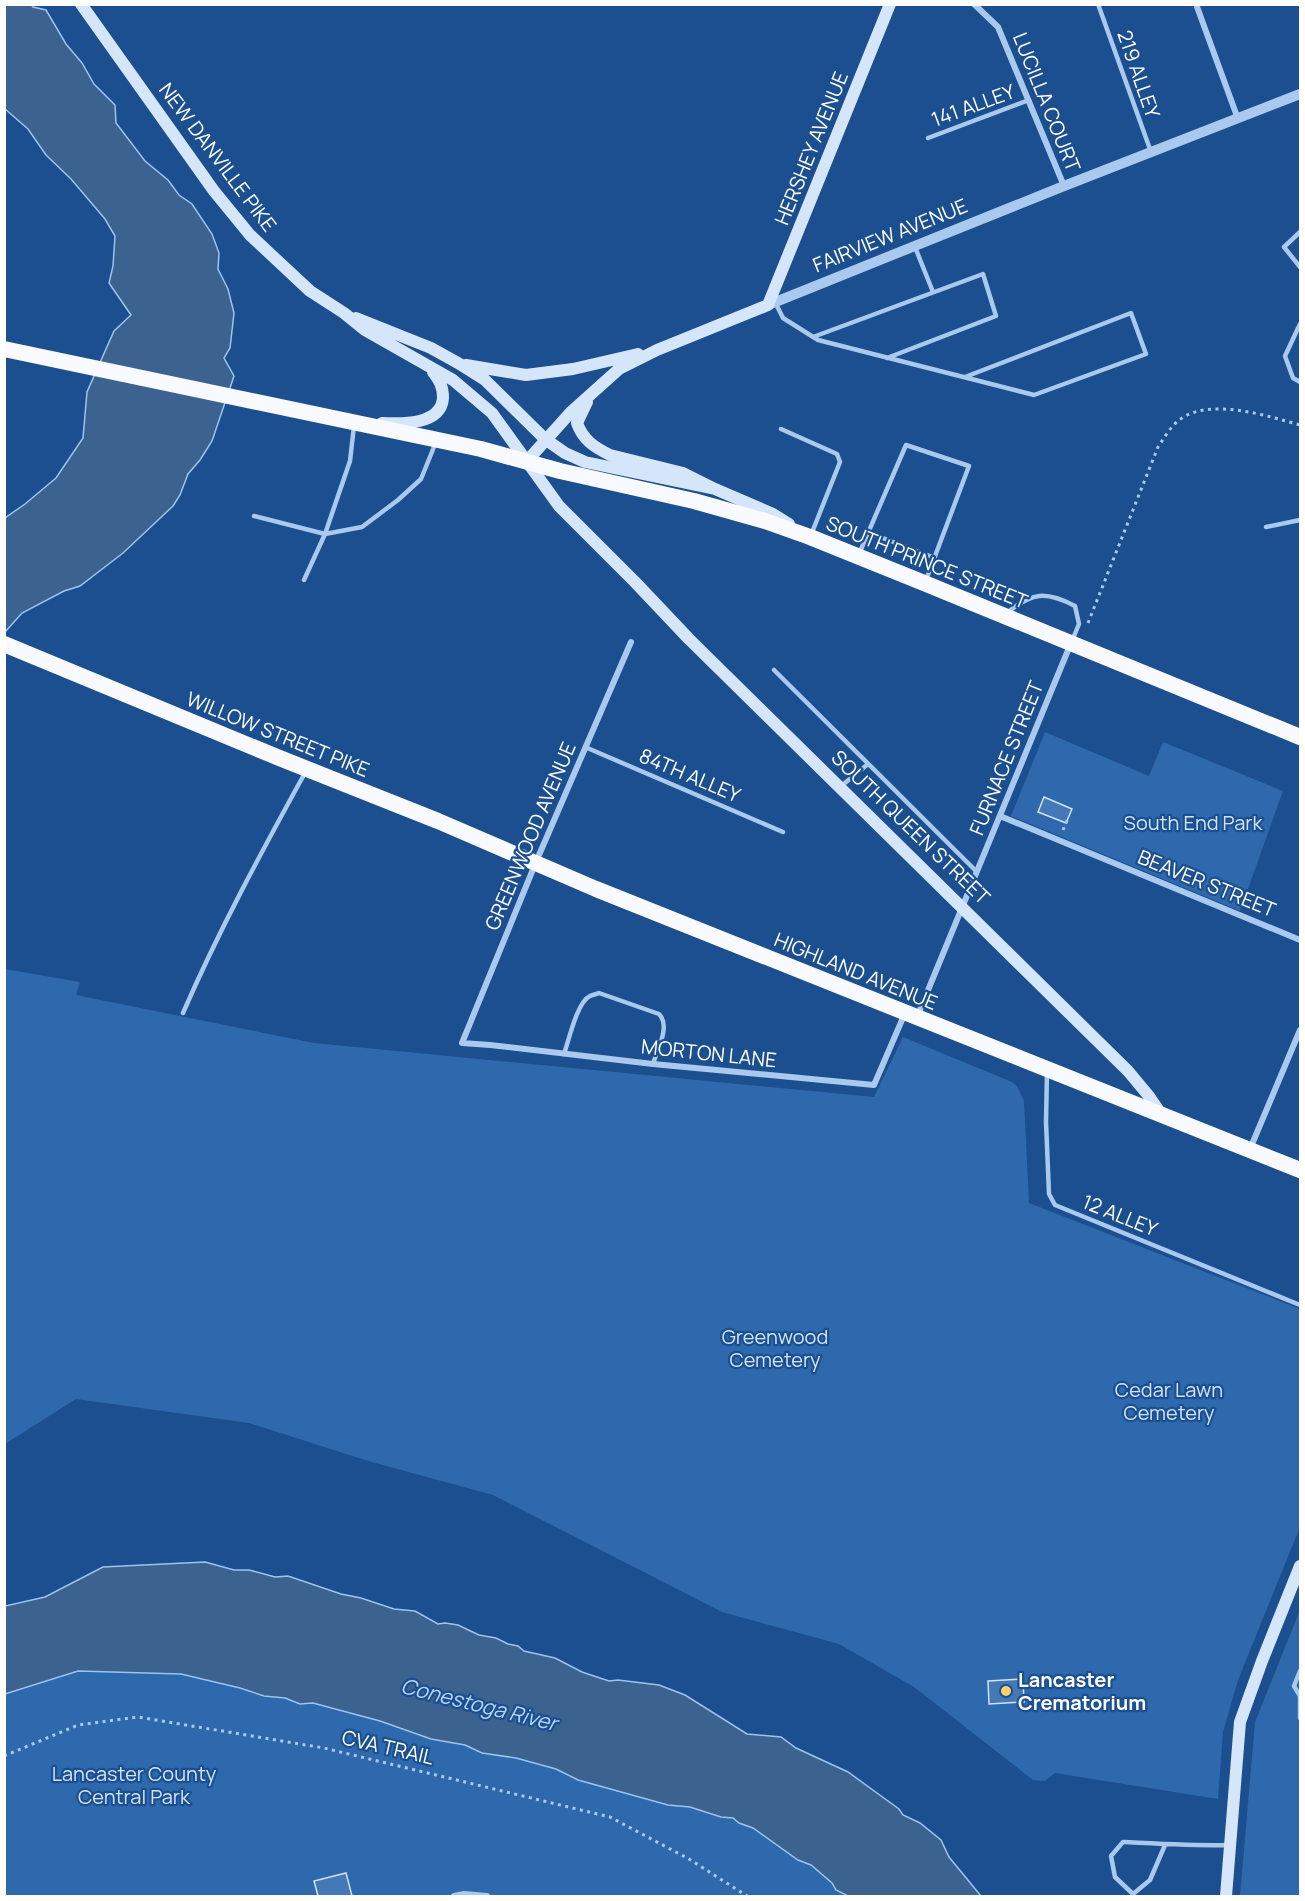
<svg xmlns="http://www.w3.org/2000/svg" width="1305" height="1901" font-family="Manrope,sans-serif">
	<rect width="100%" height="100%" fill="#1b4f8f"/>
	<path fill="#2e69ad" d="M 1045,732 L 1149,776 L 1163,742 L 1283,791 L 1240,911 L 1011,816 Z
		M 5,969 L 80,982 L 76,995 L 314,1043 L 874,1097 L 903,1037 L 1012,1082 L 1017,1086 L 1024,1101 L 1029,1203 L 1300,1309 L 1300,1527 L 1238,1680 L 1223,1732 L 1218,1799 L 1055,1773 L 1045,1781 L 1033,1780 L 914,1687 L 839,1644 L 722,1612 L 493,1495 L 368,1461 L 249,1423 L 76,1399 L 5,1444 Z
		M 1300,1610 L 1300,1896 L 1240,1896 L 1255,1722 Z
		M 78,1671 L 181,1674 L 240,1688 L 264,1696 L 285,1698 L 300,1704 L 313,1703 L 380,1721 L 431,1739 L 465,1745 L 482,1753 L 516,1758 L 556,1769 L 578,1780 L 668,1805 L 690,1807 L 721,1817 L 733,1818 L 739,1823 L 753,1828 L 798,1860 L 811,1865 L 832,1883 L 836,1890 L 848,1896 L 5,1896 L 5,1694 Z"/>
	<path fill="#3c6290" stroke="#9cc4f0" stroke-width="1.5" d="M 31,4 L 33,7 L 46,10 L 66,44 L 82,63 L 94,84 L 115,105 L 116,123 L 145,161 L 168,180 L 179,195 L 192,204 L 212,234 L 219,253 L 218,269 L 228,289 L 234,313 L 230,348 L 224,358 L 234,376 L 212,441 L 200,460 L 188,474 L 180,495 L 173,506 L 123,553 L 80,586 L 64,591 L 22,613 L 5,632 L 5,518 L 25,504 L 56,478 L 83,438 L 87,392 L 114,331 L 131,315 L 109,283 L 113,266 L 115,236 L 105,219 L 71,179 L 46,155 L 28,129 L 5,109 L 5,5 Z
		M 205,1562 L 234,1570 L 249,1570 L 275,1577 L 288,1576 L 341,1594 L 361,1598 L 394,1609 L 415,1611 L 438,1624 L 445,1623 L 458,1625 L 479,1635 L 496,1638 L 508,1644 L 518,1646 L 524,1651 L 555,1658 L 582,1672 L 609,1681 L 618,1680 L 659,1685 L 685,1695 L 747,1734 L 781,1737 L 796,1748 L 848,1772 L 899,1809 L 903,1815 L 920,1823 L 941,1840 L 949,1857 L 981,1896 L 848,1896 L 836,1890 L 832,1883 L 811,1865 L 798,1860 L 753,1828 L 739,1823 L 733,1818 L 721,1817 L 690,1807 L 668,1805 L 578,1780 L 556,1769 L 516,1758 L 482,1753 L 465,1745 L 431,1739 L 380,1721 L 313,1703 L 300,1704 L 285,1698 L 264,1696 L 240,1688 L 181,1674 L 78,1671 L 5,1694 L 5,1606 L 45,1597 L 103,1567 Z"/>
	<path fill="#4478b7" stroke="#cfe3fa" stroke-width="1.5" d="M 1044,797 L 1072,809 L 1066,823 L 1038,812 Z
		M 1023,1679 L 1024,1702 L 989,1704 L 988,1681 Z
		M 346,1873 L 352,1896 L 318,1896 L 314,1881 Z"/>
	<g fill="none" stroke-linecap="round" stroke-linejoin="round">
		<path stroke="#a9c9ee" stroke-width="3" stroke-dasharray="3 4.5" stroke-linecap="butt" d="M 1088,623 L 1158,447 C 1165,437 1171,425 1182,418 C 1212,398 1268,416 1300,425
			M 1063,830 L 1069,816
			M 4,1756 L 78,1725 L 138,1717 L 324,1748 L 610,1817 L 689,1859 L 747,1896"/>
		<path stroke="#a9c9ee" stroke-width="4.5" d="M 1098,4 L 1151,152
			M 928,138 L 1029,100
			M 1300,232 L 1284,247 L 1300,267
			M 915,247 L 933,292
			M 775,302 L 783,318 L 818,340 L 1034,395 L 1146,354 L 1131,313 L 965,377
			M 1300,324 L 1285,356 L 1293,378 L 1300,382
			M 813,337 L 983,274 L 996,316 L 887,358
			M 781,429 L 837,454 L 840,462 L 811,535
			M 254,516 L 325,534 L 362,527 L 398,500 L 421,479 L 436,442
			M 1266,527 L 1300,520
			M 867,532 L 935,558
			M 859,554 L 906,445 L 969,466 L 926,580
			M 304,580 L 325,534 L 350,461 L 354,426
			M 1007,613 C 1032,592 1046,591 1075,606 L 1079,624 L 1072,641
			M 774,670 L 977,872
			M 585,747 L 783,832
			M 840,787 L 868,764
			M 183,1013 C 219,930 262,851 306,771
			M 564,1054 C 569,1040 577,1002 590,996 C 592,995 597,994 599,993 L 659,1014 C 671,1026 657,1050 653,1064
			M 1047,1072 L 1046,1122 L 1049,1194 L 1055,1205 L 1300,1305
			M 1300,1671 L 1294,1686 L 1300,1696
			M 1300,1696 L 1300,1718
			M 1165,1845 L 1150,1880 L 1133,1894 L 1115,1877 L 1111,1856 L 1123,1842 C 1159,1844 1194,1846 1229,1845"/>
		<path stroke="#a9c9ee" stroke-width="6" d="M 974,4 L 998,27 L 1064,186
			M 1196,4 L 1238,119
			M 631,642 L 536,862 L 462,1043 L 490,1045 L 653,1064 L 874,1085 L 905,1013
			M 1000,816 L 1300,940
			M 917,1017 L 1071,643
			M 1250,1149 L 1300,1030
			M 454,1896 L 464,1894 L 487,1896"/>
		<path stroke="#a9c9ee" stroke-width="10" d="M 768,305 L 1064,186 L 1300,94"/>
		<path stroke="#d6e6fa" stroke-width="12" d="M 81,4 L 214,191 L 250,235 L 310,291 L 344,313 L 365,330 L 453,380 L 492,413 L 559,506 L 635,582 L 689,639 L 1128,1071 L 1148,1095 L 1161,1114
			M 356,318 L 431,348 L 458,363 L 485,380 L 545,439 L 565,453 L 585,462 L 715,489
			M 466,365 L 526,375 L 573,369 L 638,354
			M 587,402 L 577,423 C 583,440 594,447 610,455 L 683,473 L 715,489 L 773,514 L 789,524
			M 382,423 C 402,424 441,425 443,398 C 443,387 440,381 433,372
			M 527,461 L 571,412 L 619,369 L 657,350 L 768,305 L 890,4
			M 1226,1896 L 1240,1722 L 1262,1661 L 1300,1566"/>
		<path stroke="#f8faff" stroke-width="16" d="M 4,349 L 481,449 L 560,471 L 694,501 L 765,521 L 810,537 L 924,583 L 1300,737
			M 4,644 L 277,757 L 438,821 L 596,889 L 1300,1170"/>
	</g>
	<circle fill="#ffd166" stroke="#1b4f8f" stroke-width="2" cx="1006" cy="1691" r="6"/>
	<g text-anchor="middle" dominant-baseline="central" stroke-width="4.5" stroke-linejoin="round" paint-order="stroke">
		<g font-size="20" fill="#fff" stroke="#1b4f8f">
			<text transform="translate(1139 74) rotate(71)">219 ALLEY</text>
			<text transform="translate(1047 102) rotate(68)">LUCILLA COURT</text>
			<text transform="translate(973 105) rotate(-20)">141 ALLEY</text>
			<text transform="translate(811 148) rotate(-68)">HERSHEY AVENUE</text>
			<text transform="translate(218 157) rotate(53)">NEW DANVILLE PIKE</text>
			<text transform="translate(890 235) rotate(-22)">FAIRVIEW AVENUE</text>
			<text transform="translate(927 562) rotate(22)">SOUTH PRINCE STREET</text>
			<text transform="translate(278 734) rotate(22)">WILLOW STREET PIKE</text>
			<text transform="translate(1006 758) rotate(-68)">FURNACE STREET</text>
			<text transform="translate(690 775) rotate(23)">84TH ALLEY</text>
			<text transform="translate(911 827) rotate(44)">SOUTH QUEEN STREET</text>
			<text transform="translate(530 836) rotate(-67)">GREENWOOD AVENUE</text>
			<text transform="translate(1207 883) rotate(22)">BEAVER STREET</text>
			<text transform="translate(856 971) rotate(22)">HIGHLAND AVENUE</text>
			<text transform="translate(709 1053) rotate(6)">MORTON LANE</text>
			<text transform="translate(1120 1215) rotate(22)">12 ALLEY</text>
			<text transform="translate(388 1747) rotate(13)">CVA TRAIL</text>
		</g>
		<g font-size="20" fill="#cfe3fa" stroke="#1b4f8f">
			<text x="1193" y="822">South End Park</text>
			<text x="775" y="1336">Greenwood<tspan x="775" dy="23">Cemetery</tspan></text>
			<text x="1169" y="1389">Cedar Lawn<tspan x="1169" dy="23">Cemetery</tspan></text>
			<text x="134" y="1773">Lancaster County<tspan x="134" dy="23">Central Park</tspan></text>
		</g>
		<g font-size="20" font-weight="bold" fill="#fff" stroke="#1b4f8f" text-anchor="start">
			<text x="1018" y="1679">Lancaster<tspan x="1018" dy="23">Crematorium</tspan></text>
		</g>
		<g font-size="21" font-style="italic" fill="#b5d3f5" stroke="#1b4f8f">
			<text transform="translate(479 1704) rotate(14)">Conestoga River</text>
		</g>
	</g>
	<rect width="1305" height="1901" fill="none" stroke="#ffffff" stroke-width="12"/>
</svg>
